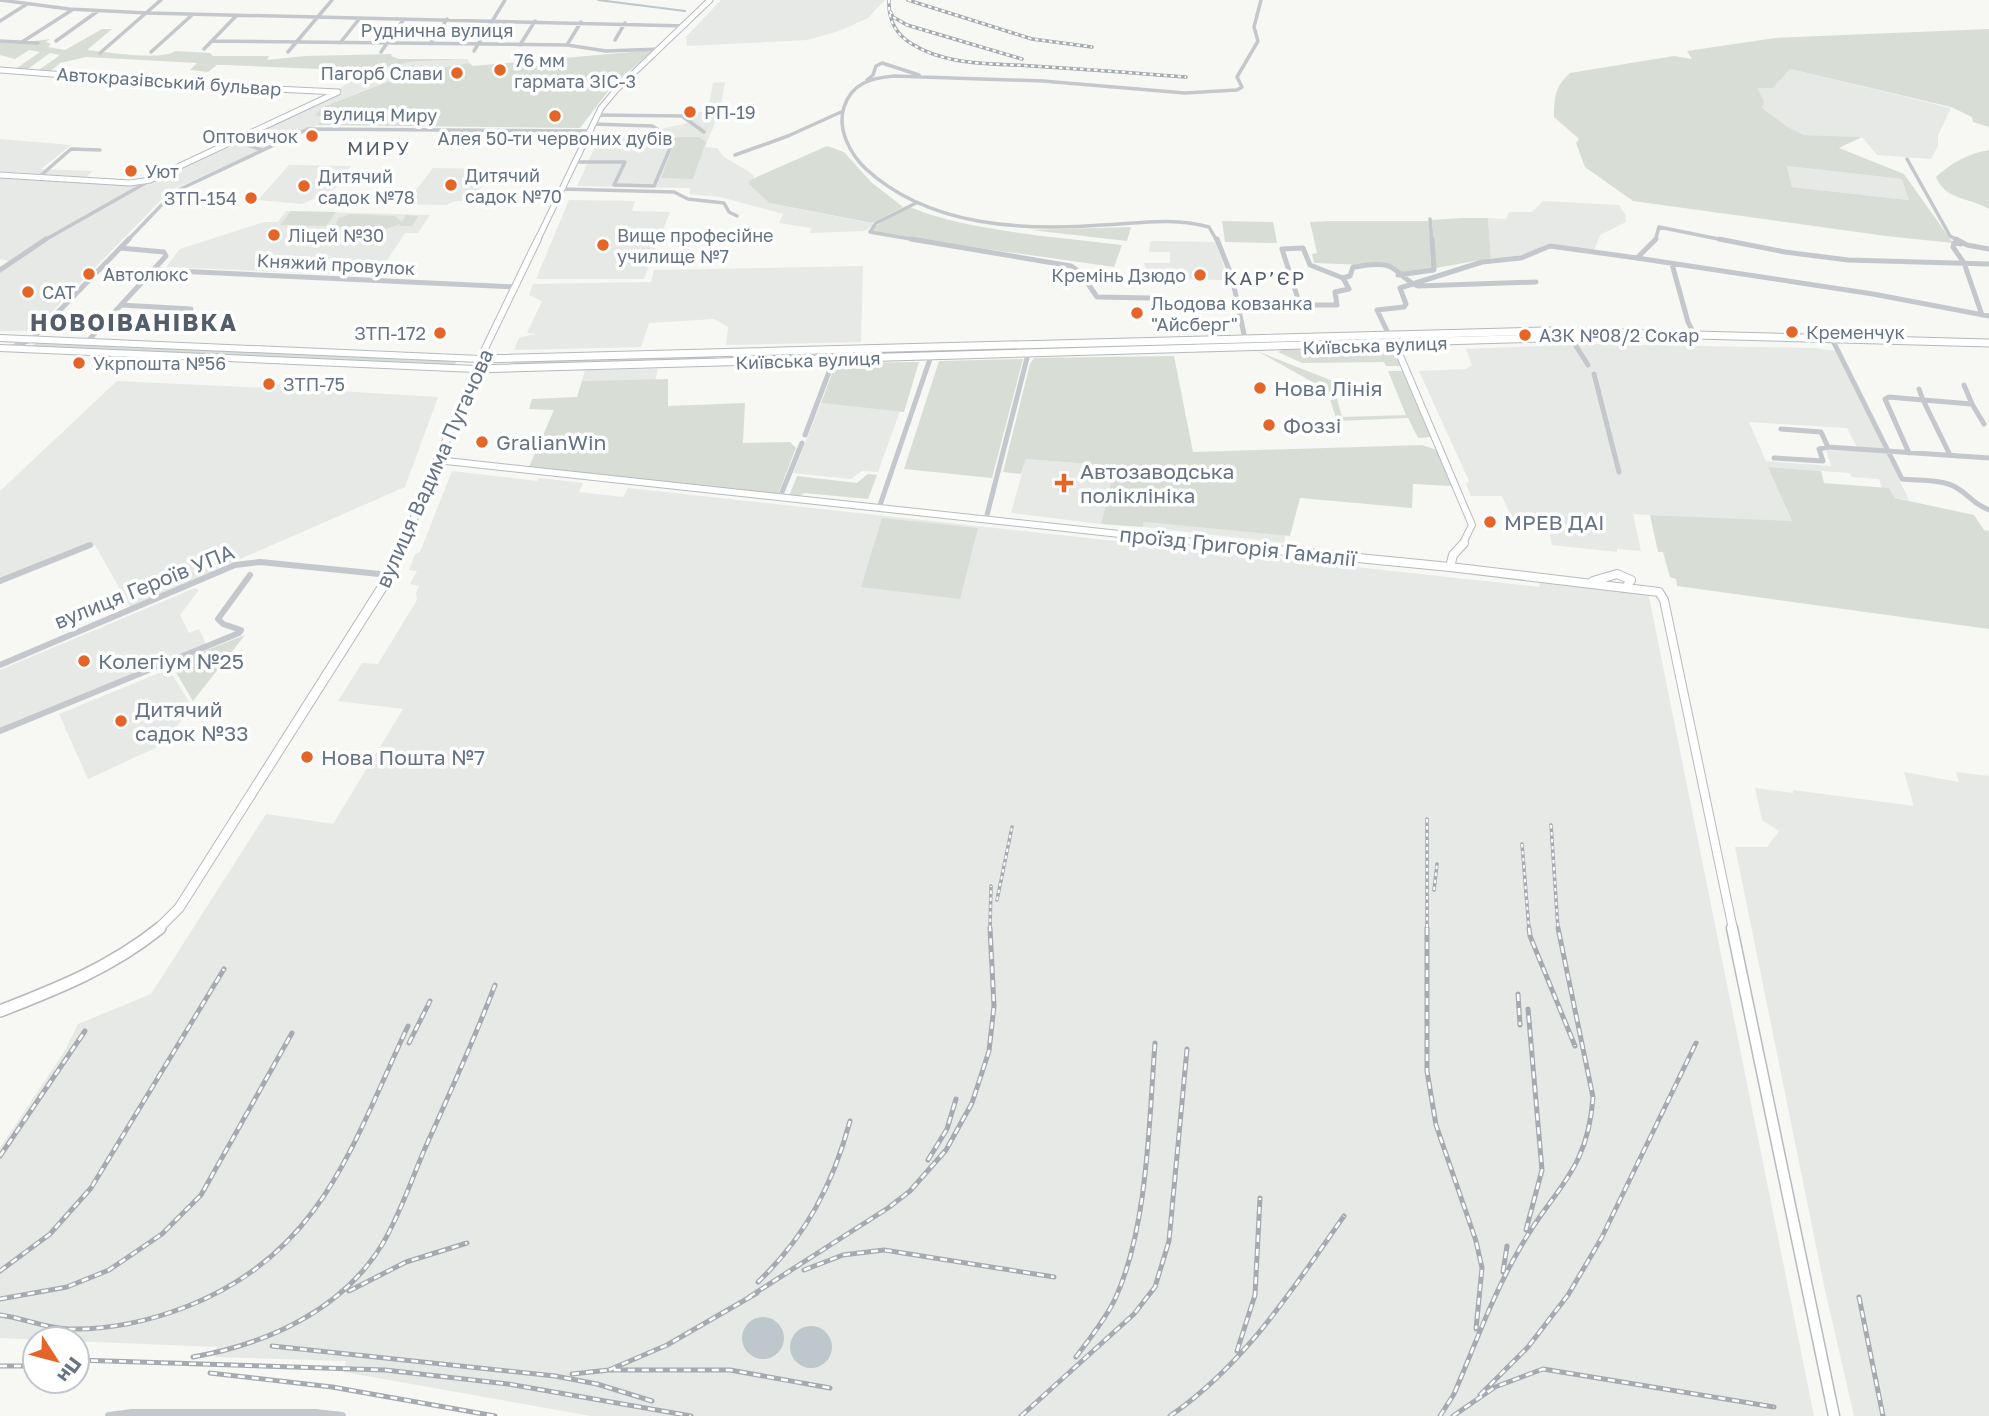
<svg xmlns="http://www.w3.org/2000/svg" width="1989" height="1416" font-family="'Golos Text',sans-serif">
	<rect width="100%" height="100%" fill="#f7f7f4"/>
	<path fill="#e7e9e7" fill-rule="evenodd" d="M 721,0 L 885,0 L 868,18 L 839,31 L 807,40 L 687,46 L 686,37 Z
		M 468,59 L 469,63 L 387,81 L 323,107 L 326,118 L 317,125 L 178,187 L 164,197 L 33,331 L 0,331 L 0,267 L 8,261 L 0,259 L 0,177 L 142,186 L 344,93 L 339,90 L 355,75 L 408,62 Z
		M 1790,69 L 1951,108 L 1938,135 L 1938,146 L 1931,159 L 1877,155 L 1862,137 L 1804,135 L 1788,127 L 1762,108 L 1756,87 L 1773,88 Z
		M 725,82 L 720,111 L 705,147 L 717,148 L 724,157 L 748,171 L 754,176 L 750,184 L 769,203 L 874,224 L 865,231 L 810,233 L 811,228 L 779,223 L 783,214 L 720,197 L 689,194 L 690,188 L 577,186 L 600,136 L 644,137 L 651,131 L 688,123 L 684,119 L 685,114 L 708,111 L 713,83 Z
		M 0,139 L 71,145 L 41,169 L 93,171 L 86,177 L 0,171 Z
		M 289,165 L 351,166 L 335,189 L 302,204 L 258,200 Z
		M 1787,166 L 1902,179 L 1910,200 L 1792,187 Z
		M 433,168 L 493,169 L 480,190 L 465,201 L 455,201 L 446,205 L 405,204 Z
		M 569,200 L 635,201 L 632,211 L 670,212 L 644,279 L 536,279 Z
		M 1543,201 L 1619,205 L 1625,214 L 1626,222 L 1600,235 L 1595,248 L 1592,250 L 1557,247 L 1514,257 L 1491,258 L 1488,218 L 1506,219 L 1509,212 L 1532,212 Z
		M 286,211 L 430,215 L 418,233 L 405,233 L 377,276 L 166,267 L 180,249 L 264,222 L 278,222 Z
		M 1150,241 L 1216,242 L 1228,280 L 1150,279 L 1144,263 L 1170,263 L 1170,252 L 1149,252 Z
		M 863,266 L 861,342 L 726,345 L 728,327 L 714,319 L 649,323 L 641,347 L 514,350 L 519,338 L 535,334 L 527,333 L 542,301 L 529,295 L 533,284 L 651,282 L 654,270 Z
		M 1592,344 L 1813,348 L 1837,351 L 1909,500 L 1895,498 L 1889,488 L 1882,488 L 1879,479 L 1851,477 L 1850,473 L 1769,467 L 1792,522 L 1633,514 L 1641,551 L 1617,549 L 1617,552 L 1552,545 L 1547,521 L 1513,521 L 1502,496 L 1471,496 L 1466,484 L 1469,481 L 1419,371 L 1466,369 L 1472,365 L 1466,349 ZM 1749,422 L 1847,428 L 1859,451 L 1826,450 L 1831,466 L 1766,461 Z
		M 658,369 L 655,380 L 582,381 L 585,370 Z
		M 117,381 L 269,388 L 272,384 L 298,385 L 322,390 L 438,397 L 405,487 L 130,607 L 95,545 L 0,582 L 0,491 Z
		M 821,403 L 900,411 L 878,472 L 862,471 L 851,479 L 793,473 Z
		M 1026,459 L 1115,466 L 1101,524 L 1011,513 Z
		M 452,471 L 537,481 L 539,478 L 583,483 L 579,492 L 623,497 L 628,488 L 1539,587 L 1540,581 L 1648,592 L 1814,1416 L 591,1416 L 344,1372 L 346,1361 L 215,1357 L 217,1347 L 0,1338 L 0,1148 L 64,1052 L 78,1024 L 151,994 L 266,814 L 333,824 L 403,709 L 338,701 L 362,663 L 378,664 L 417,600 L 416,593 L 419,586 L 410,584 L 417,571 L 409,570 L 415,554 L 420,552 Z
		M 1144,522 L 1285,535 L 1285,543 L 1143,527 Z
		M 195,588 L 199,590 L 180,615 L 189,633 L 199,629 L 206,644 L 170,659 L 163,659 L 160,653 L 147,658 L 149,667 L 0,729 L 0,670 Z
		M 169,669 L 192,707 L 162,745 L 88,779 L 59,714 Z
		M 1904,772 L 1959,782 L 1956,772 L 1989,776 L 1989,1416 L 1854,1416 L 1825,1290 L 1735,847 L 1767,847 L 1779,831 L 1762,820 L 1755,788 L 1793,793 L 1793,790 L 1914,806 Z"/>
	<path fill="#d8ded5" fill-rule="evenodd" d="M 102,29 L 112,29 L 87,50 C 105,52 162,61 175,51 L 210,53 L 213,56 L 269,56 L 267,60 L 305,56 L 392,54 L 391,56 L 399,59 L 468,59 L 408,62 L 355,75 L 357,72 L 342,70 L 226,65 L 217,65 L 208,72 L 190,70 L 197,63 L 86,57 L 60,63 L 48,73 L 36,72 L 60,55 L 50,53 L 25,71 L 14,70 L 40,52 L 29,50 L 0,69 L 15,59 L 0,55 L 0,40 L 27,42 L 50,39 L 46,42 L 51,44 L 48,47 L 65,50 Z
		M 1989,29 L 1989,127 L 1973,122 L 1972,117 L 1951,107 L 1790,69 L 1773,88 L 1757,88 L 1764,101 L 1762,108 L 1788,127 L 1804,135 L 1862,137 L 1839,148 L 1904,174 L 1953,243 L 1886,236 L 1633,201 L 1585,167 L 1576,143 L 1579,139 L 1554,117 C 1554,98 1555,86 1570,73 L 1674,56 L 1692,59 L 1687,51 L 1775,38 ZM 1787,166 L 1902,179 L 1909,200 L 1792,187 Z
		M 654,50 L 612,86 L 580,128 L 317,125 L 325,118 L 315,115 L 323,107 L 404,75 L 469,63 L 473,66 Z
		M 677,137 L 699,137 L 706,142 L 693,179 L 661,178 Z
		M 827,146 L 844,152 L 871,182 L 903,207 L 872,223 L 769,203 L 749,184 L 750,180 Z
		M 1989,150 L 1989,209 C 1969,197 1946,201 1936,177 C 1951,163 1969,153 1989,150 Z
		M 910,207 C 966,231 1059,237 1122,245 L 1114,267 C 1033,255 951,245 871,231 L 882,221 Z
		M 291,211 L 336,212 L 326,226 L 280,225 Z
		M 351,214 L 395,216 L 402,222 L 406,215 L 418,216 L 412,226 L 400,226 L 400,224 L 386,229 L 341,227 L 335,225 L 338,218 Z
		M 1463,218 L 1488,218 L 1491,258 L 1436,268 L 1432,220 Z
		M 1222,221 L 1273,222 L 1277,243 L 1225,242 Z
		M 1330,221 L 1428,221 C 1435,236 1428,253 1432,268 L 1401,274 L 1391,266 L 1314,263 L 1312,254 L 1317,253 L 1310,222 Z
		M 1131,227 L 1127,241 L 1031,230 Z
		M 38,342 L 455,361 L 456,363 L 451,366 L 32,346 Z
		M 1386,347 L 1395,351 L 1401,366 L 1386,366 L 1384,362 L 1302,363 L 1278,352 L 1282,350 Z
		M 1257,351 L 1338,383 L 1341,390 L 1335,391 L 1342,417 L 1406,415 L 1388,371 L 1404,371 L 1431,437 L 1418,438 L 1408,418 L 1337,421 L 1327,390 Z
		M 718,356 L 714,359 L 515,365 L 512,362 Z
		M 1174,356 L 1193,452 L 1422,445 L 1437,450 L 1452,486 L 1413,484 L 1412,508 L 1300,498 L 1290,536 L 1144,522 L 1143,527 L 1101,524 L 1115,466 L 1026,459 L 1021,474 L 1003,472 L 1030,364 L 1034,358 Z
		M 1023,359 L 992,478 L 904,469 L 939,361 Z
		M 919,362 L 904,412 L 821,403 L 836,363 Z
		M 668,379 L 668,406 L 745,403 L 743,443 L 790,442 L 796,448 L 778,494 L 529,467 L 554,410 L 529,409 L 532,399 L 577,397 L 582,381 Z
		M 1768,467 L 1821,471 L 1824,483 L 1889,488 L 1895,498 L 1974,515 L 1984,530 L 1989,531 L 1989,629 L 1677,586 L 1676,579 L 1670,577 L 1663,552 L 1658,552 L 1650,515 L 1792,521 Z
		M 868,474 L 877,475 L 868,499 L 804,493 L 798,497 L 789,496 L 797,476 L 857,483 Z
		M 882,518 L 978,528 L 960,599 L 861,587 Z
		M 245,635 L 193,701 L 171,664 Z"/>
	<path fill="#bdc7cc" d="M742 1338a21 21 0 1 1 42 0a21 21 0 1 1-42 0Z
		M790 1347a21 21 0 1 1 42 0a21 21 0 1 1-42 0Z"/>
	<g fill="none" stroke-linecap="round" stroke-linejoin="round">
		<path stroke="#bdc7cc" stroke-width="2" d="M 598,0 L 685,11"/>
		<defs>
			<path id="secondary-far3" d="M 0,70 L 195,85 L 338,92
				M 0,175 L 130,183 L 150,180 L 338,92
				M 537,241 L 601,108 L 616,90 L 710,0"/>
			<path id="secondary-far2" d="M 0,338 L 480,359 L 538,239
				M 1395,344 L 1472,525 L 1462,545
				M 0,348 L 475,369
				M 437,460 L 1221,545"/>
			<path id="secondary-far1" d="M 1205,543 L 1450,567 L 1659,592 L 1664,600 L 1733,929
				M 1450,567 L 1453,555 L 1464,543
				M 1593,581 L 1617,574 L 1631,580 L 1627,586"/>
			<path id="secondary" d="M 1732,928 L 1834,1416"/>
			<path id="primary-far2" d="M 475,369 L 1580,337
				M 403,545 L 480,359 L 1544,331 L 1989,343"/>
			<path id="primary-far1" d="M 158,929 L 179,908 L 390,575 L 403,543"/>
			<path id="primary" d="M 0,1011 C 57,989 112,967 160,928"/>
		</defs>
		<use href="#secondary-far3" stroke="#b6bbc0" stroke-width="7"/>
		<use href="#secondary-far2" stroke="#b6bbc0" stroke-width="8"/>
		<use href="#secondary-far1" stroke="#b6bbc0" stroke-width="10"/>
		<use href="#secondary" stroke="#b6bbc0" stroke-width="13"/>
		<use href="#primary-far2" stroke="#b5b9bd" stroke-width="9"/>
		<use href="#primary-far1" stroke="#b5b9bd" stroke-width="11"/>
		<use href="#primary" stroke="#b5b9bd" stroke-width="14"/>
		<path stroke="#c4c7cb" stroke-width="3.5" d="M 0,0 L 69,9 L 147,13 L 686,26
			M 0,21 L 27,4
			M 615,40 L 625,23
			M 0,41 L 38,43
			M 56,41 L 98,11
			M 212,41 L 567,45 L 606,51 L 661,49
			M 22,42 L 72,10
			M 340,43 L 360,18
			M 430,44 L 447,19
			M 520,45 L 535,21
			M 567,45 L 581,22
			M 204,49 L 236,16
			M 474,51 L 505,0
			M 151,52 L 192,15
			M 288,52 L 332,0
			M 381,52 L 404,19
			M 100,53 L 161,0
			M 867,80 L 873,75 L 876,66 L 882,63 L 919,75
			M 597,115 L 682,116 L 704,132
			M 236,141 L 262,150
			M 735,155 L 788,136 L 841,112
			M 1907,159 L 1950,236 L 1959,241
			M 574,162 L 625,162 L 614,185 L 654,186 L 674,139 L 652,126 L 592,124
			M 39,177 L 71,149 L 100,150
			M 561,189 L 674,192 L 688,199 L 724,203 L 729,212 L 737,216
			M 916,203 L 876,223 L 870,232 L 922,241
			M 1430,219 L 1432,241
			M 43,241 L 149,181
			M 127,241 L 174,192 L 308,129 L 588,131
			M 1217,241 L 1209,227 C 1173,217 1140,223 1103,225 C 1023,231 929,227 866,169 C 850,154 837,129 844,107 C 852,83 871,78 894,76 L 1043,81 L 1185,93 L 1237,90 L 1242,87 L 1237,77 L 1258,41 L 1254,27 L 1261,0
			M 1655,241 L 1659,227 L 1728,241"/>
		<path stroke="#c4c7cb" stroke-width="5" d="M 911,239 L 1071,266 L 1080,272 L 1097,297 L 1149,298
			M 1217,239 L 1232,277 L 1245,339
			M 1656,239 L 1637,258 L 1873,294 L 1989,316
			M 1719,239 L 1785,252 L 1848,260 L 1989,264
			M 1956,239 L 1967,245 L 1989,249
			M 1961,244 L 1954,243 L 1953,247 L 1964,263 L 1982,315
			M 1303,248 L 1310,265 L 1343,278 L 1349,289 L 1335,292 L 1337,305 L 1300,305 L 1282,249 Z
			M 1672,264 L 1688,322 L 1695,336
			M 0,270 L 46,239
			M 155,270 L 516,287
			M 1398,275 L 1434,270 L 1432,239
			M 1343,278 L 1350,276 L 1353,267 C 1365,266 1383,261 1394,269 C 1403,275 1407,282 1418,286 L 1536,282
			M 121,305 L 191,309
			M 1237,306 L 1300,305
			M 1389,335 L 1377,310 L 1404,307 L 1406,304 L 1400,288 L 1482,262 L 1521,258 L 1550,246 L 1637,258
			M 1571,338 L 1588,365
			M 1832,339 L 1902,479 C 1920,481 1942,479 1957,488 C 1972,497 1970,502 1989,510
			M 87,342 L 166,256 L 164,252 L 120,248
			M 9,348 L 31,340 L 129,239
			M 1594,374 L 1619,472
			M 1964,385 L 1972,404
			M 1781,429 L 1821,432 L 1828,447 L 1989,458
			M 805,435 L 834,359
			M 1909,453 L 1885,399 L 1889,397 L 1923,400 L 1919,389
			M 1950,455 L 1923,400 L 1972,404 L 1984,424
			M 1774,458 L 1823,461 L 1819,449 L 1828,447
			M 780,497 L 802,443
			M 879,508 L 931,356
			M 986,519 L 1028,354"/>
		<path stroke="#c4c7cb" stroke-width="6" d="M 0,581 L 90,545
			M 0,665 L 235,565 L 260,562 L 390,575
			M 0,731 L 239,633 L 241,630 L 223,624 L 218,619 L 250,575"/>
		<path stroke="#c4c7cb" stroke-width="8" d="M 109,1416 L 132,1413 L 315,1413 L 342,1416"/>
		<use href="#secondary-far3" stroke="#fff" stroke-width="5"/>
		<use href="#secondary-far2" stroke="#fff" stroke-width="6"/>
		<use href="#secondary-far1" stroke="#fff" stroke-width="8"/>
		<use href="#secondary" stroke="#fff" stroke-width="10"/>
		<use href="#primary-far2" stroke="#fff" stroke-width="7"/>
		<use href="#primary-far1" stroke="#fff" stroke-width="9"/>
		<use href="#primary" stroke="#fff" stroke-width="11"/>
		<defs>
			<path id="rail-far1" d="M 889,0 C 888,20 895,34 912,44 C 947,66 992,63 1031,66 C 1083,69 1134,73 1186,77
				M 908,0 L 1032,39 L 1092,47
				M 890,11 L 893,17 L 907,25 L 1022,59
				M 1427,819 L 1427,929
				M 1551,825 L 1558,929
				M 1522,844 L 1529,929
				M 1434,890 L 1437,864
				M 997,900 L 1012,827
				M 990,929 L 991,886"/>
			<path id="rail" d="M 1427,928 L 1427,1071 L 1436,1125 L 1476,1241 L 1482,1268 L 1476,1329
				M 1529,928 L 1530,936 L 1575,1046
				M 1518,994 L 1520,1025
				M 409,1043 L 430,1001
				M 0,1156 L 85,1031
				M 928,1160 L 947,1129 L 956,1099
				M 1526,1230 L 1542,1170 L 1528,1009
				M 804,1270 L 843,1255 L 884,1250 L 1054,1277
				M 0,1271 L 50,1234 L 91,1188 L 224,969
				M 1503,1272 L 1507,1246
				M 758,1282 C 806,1236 833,1184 850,1121
				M 349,1291 L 406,1262 L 467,1243
				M 749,1297 L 888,1208 L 910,1191 L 946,1150 L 972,1103 L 989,1051 L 994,1006 L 990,928
				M 1859,1297 L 1883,1416
				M 0,1299 L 67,1287 L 109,1270 L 162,1234 L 201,1195 L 292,1033
				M 0,1315 C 23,1318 45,1328 68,1329 C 109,1330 150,1321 188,1306 C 322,1253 352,1145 408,1026
				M 272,1346 L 555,1376 L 597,1384 L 652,1401
				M 1237,1351 L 1255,1295 L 1260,1198
				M 193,1357 C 267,1344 343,1310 383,1243 C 401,1212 412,1178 426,1146 C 450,1093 474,1040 495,985
				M 1076,1357 C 1090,1338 1105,1320 1115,1299 C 1148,1228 1149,1121 1155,1043
				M 77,1360 L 385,1370 L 508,1384 L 691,1416
				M 0,1366 L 35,1366
				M 609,1370 L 667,1345 L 757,1293
				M 210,1373 L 332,1387 L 495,1416
				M 572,1374 L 609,1370 L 730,1370 L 830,1388
				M 1480,1395 L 1528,1347 L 1568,1295 L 1601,1239 L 1696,1043
				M 1021,1416 L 1134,1314 L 1155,1287 L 1169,1241 L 1187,1049
				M 1170,1416 C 1245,1364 1292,1290 1344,1216
				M 1440,1416 L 1454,1394 C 1475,1345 1493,1294 1520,1248 C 1553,1189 1588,1172 1593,1097 L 1558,928
				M 1453,1416 L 1495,1387 L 1543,1369 L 1774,1407"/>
		</defs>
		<use href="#rail-far1" stroke="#a5aab0" stroke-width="3.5"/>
		<use href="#rail" stroke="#a5aab0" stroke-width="5"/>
		<use href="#rail-far1" stroke="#fff" stroke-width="2" stroke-dasharray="3.5" stroke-linecap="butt"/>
		<use href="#rail" stroke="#fff" stroke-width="2.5" stroke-dasharray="7" stroke-linecap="butt"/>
	</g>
	<g fill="#e46527" stroke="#fff" stroke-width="2.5">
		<circle cx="500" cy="70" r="7"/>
		<circle cx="457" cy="73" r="7"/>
		<circle cx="690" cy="112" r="7"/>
		<circle cx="555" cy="116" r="7"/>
		<circle cx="312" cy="136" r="7"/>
		<circle cx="131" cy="171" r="7"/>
		<circle cx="451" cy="185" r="7"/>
		<circle cx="304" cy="186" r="7"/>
		<circle cx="251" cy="198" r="7"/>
		<circle cx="274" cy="235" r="7"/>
		<circle cx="603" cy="245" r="7"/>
		<circle cx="89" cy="274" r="7"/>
		<circle cx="1200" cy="275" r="7"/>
		<circle cx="28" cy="292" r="7"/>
		<circle cx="1137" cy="313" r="7"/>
		<circle cx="1792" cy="332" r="7"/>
		<circle cx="440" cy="333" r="7"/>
		<circle cx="1525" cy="335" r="7"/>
		<circle cx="79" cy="363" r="7"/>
		<circle cx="269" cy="384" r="7"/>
		<circle cx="1260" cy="388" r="7"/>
		<circle cx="1269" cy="425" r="7"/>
		<circle cx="482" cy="442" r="7"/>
		<path d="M1060.5 472.5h7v7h7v7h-7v7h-7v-7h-7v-7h7z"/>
		<circle cx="1490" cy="522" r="7"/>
		<circle cx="84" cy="661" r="7"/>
		<circle cx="121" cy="721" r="7"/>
		<circle cx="307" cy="757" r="7"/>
	</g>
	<g text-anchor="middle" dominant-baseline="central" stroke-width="7" stroke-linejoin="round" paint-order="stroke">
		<g font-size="18" fill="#667485" stroke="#fff">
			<text x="437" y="30">Руднична вулиця</text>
			<text transform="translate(169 81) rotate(4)">Автокразівський бульвар</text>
			<text transform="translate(380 114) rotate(1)">вулиця Миру</text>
			<text transform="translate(336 264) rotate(3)">Княжий провулок</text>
			<text transform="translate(1375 345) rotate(-2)">Київська вулиця</text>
			<text transform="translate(808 360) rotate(-2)">Київська вулиця</text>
		</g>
		<g font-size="18" fill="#667485" stroke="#fff" text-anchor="start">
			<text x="514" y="60">76 мм<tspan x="514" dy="21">гармата ЗІС-3</tspan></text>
			<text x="443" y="73" text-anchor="end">Пагорб Слави</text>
			<text x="704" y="112">РП-19</text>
			<text x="298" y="136" text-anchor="end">Оптовичок</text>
			<text x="555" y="138" text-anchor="middle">Алея 50-ти червоних дубів</text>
			<text x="145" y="171">Уют</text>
			<text x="465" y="175">Дитячий<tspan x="465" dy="21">садок №70</tspan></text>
			<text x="318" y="176">Дитячий<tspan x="318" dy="21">садок №78</tspan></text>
			<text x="237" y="198" text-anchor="end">ЗТП-154</text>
			<text x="288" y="235">Ліцей №30</text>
			<text x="617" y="235">Вище професійне<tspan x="617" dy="21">училище №7</tspan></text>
			<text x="103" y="274">Автолюкс</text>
			<text x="1186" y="275" text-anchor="end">Кремінь Дзюдо</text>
			<text x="42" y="292">САТ</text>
			<text x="1151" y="303">Льодова ковзанка<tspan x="1151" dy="21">"Айсберг"</tspan></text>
			<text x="1806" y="332">Кременчук</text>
			<text x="426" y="333" text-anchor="end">ЗТП-172</text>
			<text x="1539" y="335">АЗК №08/2 Сокар</text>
			<text x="93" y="363">Укрпошта №56</text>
			<text x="283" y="384">ЗТП-75</text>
		</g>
		<g font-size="19" letter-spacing="2" fill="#545e6a" stroke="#fff">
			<text x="379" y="147">МИРУ</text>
			<text x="1265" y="277">КАР’ЄР</text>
		</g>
		<g font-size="21" fill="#667485" stroke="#fff" text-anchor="start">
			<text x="1274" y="388">Нова Лінія</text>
			<text x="1283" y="425">Фоззі</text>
			<text x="496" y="442">GralianWin</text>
			<text x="1080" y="471">Автозаводська<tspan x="1080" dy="24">поліклініка</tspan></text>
			<text x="1504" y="522">МРЕВ ДАІ</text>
			<text x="98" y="661">Колегіум №25</text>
			<text x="135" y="709">Дитячий<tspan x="135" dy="24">садок №33</tspan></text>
			<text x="321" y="757">Нова Пошта №7</text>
		</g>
		<g font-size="21" fill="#667485" stroke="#fff">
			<text transform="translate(434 468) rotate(-66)">вулиця Вадима Пугачова</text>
			<text transform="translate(1238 546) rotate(6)">проїзд Григорія Гамалії</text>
			<text transform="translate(144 586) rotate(-22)">вулиця Героїв УПА</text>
		</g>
		<g font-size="23" font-weight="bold" letter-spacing="2" fill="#545e6a" stroke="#fff">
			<text x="134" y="322">НОВОІВАНІВКА</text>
		</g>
	</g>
	<g transform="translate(56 1360) rotate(126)"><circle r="33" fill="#ffffff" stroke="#c2c7ce" stroke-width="2"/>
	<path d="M0-5L12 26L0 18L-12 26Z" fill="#e46527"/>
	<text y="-10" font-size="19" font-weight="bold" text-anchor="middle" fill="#667485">Пн</text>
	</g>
</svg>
